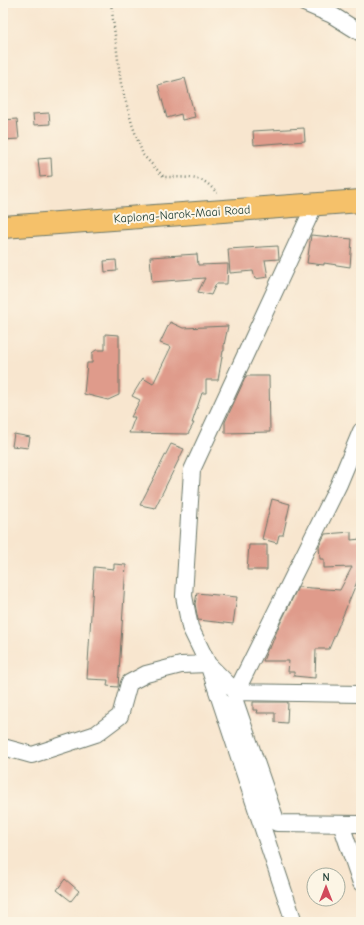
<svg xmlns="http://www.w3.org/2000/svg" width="364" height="925" font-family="'Comic Neue',sans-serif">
	<rect width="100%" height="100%" fill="#fcf5e5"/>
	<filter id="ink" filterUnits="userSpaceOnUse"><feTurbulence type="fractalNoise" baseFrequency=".025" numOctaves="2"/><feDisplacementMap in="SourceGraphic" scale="8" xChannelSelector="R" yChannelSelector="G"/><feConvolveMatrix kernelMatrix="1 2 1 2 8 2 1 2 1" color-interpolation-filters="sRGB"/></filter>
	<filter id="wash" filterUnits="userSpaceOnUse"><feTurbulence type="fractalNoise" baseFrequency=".012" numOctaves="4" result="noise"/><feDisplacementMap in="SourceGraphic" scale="16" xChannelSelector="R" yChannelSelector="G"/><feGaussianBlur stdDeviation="0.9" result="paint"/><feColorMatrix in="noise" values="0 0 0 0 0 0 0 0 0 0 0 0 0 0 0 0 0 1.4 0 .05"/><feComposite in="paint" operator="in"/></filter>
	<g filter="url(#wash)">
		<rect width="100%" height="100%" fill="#f8e6cf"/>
		<g id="blocks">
			<path fill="#df9b8b" d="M 185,78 L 195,117 L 182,120 L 181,114 L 167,118 L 158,85 Z
				M 49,113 L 50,124 L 34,125 L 33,114 Z
				M 17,119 L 19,139 L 3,140 L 3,120 Z
				M 304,128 L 305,141 L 254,145 L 253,131 Z
				M 51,158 L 52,176 L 40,177 L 38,159 Z
				M 311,235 L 352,239 L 350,267 L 324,263 L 324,265 L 307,263 Z
				M 278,246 L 279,259 L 265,260 L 268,277 L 255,279 L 253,271 L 230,273 L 228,249 Z
				M 197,254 L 198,265 L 228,264 L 227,284 L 216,284 L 211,295 L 198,292 L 205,278 L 152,282 L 150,257 Z
				M 116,260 L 117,271 L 105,272 L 104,261 Z
				M 170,322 L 183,328 L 228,326 L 224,345 L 224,351 L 223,351 L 218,380 L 206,380 L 206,393 L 202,393 L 192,423 L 194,423 L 188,434 L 129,433 L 135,417 L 131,417 L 140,400 L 132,396 L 143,378 L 153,384 L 171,347 L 160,343 Z
				M 105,334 L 119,335 L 119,395 L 108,400 L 84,394 L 87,363 L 92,363 L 92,353 L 96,350 L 105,350 Z
				M 246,376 L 269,376 L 270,432 L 225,433 L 225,422 Z
				M 14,434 L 30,437 L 28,448 L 12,446 Z
				M 171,444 L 184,449 L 155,508 L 140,505 Z
				M 272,499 L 290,504 L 283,535 L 279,535 L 277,543 L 262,539 Z
				M 351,532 L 351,540 L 361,539 L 361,578 L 359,577 L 329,649 L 316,649 L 315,678 L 294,676 L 294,672 L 288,672 L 289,661 L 263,661 L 268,648 L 270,648 L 278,628 L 298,587 L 340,590 L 352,567 L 324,568 L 324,559 L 320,559 L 319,546 L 325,534 Z
				M 249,545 L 267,545 L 267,570 L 247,570 Z
				M 114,564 L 126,565 L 118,687 L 107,686 L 108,680 L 87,679 L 94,567 L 114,569 Z
				M 197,593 L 237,597 L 233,624 L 198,620 L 195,604 Z
				M 253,702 L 288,702 L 287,723 L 275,722 L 275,713 L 257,713 L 258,710 L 253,710 Z
				M 65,879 L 79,891 L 71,901 L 57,890 Z"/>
		</g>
	</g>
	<g filter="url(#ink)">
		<use href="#blocks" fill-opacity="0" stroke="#6b786a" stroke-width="1"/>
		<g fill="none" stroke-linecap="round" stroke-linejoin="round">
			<defs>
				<path id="minor" d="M 304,3 L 332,15 L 361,33
					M 315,204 L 192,470 L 184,596 L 190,627 L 208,664 L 236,692 L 361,694
					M 361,431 L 339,484 L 236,692 L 235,701 L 277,823 L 361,824
					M 3,747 L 32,755 L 96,734 L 120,716 L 129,683 L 146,674 L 181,665 L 208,664 L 294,922
					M 341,824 L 361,883"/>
				<path id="trunk" d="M 3,227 L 361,201"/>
			</defs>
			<use href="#minor" stroke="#6b786a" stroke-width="18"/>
			<use href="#trunk" stroke="#6b786a" stroke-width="24"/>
			<path stroke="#6b786a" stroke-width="2.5" stroke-dasharray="1 3" stroke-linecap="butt" d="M 111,3 L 121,84 L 132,124 L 143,155 L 164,177 C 173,177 196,177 203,181 C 208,183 213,189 217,193"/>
			<use href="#minor" stroke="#fff" stroke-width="16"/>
			<use href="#trunk" stroke="#f5c16b" stroke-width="22"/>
		</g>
	</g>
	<g text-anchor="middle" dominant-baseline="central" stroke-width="4" stroke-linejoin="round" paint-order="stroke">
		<g font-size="12" fill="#1f3d34" stroke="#fcf5e5">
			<text transform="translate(182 214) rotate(-4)">Kaplong-Narok-Maai Road</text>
		</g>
	</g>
	<rect width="364" height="925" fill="none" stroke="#fcf5e5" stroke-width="16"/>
	<g transform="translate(326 887)"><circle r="19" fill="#fcf5e5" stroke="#a4ab9e"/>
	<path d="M0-3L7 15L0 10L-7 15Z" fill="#d1495b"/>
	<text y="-6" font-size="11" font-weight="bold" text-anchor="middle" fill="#1f3d34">N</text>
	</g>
</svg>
